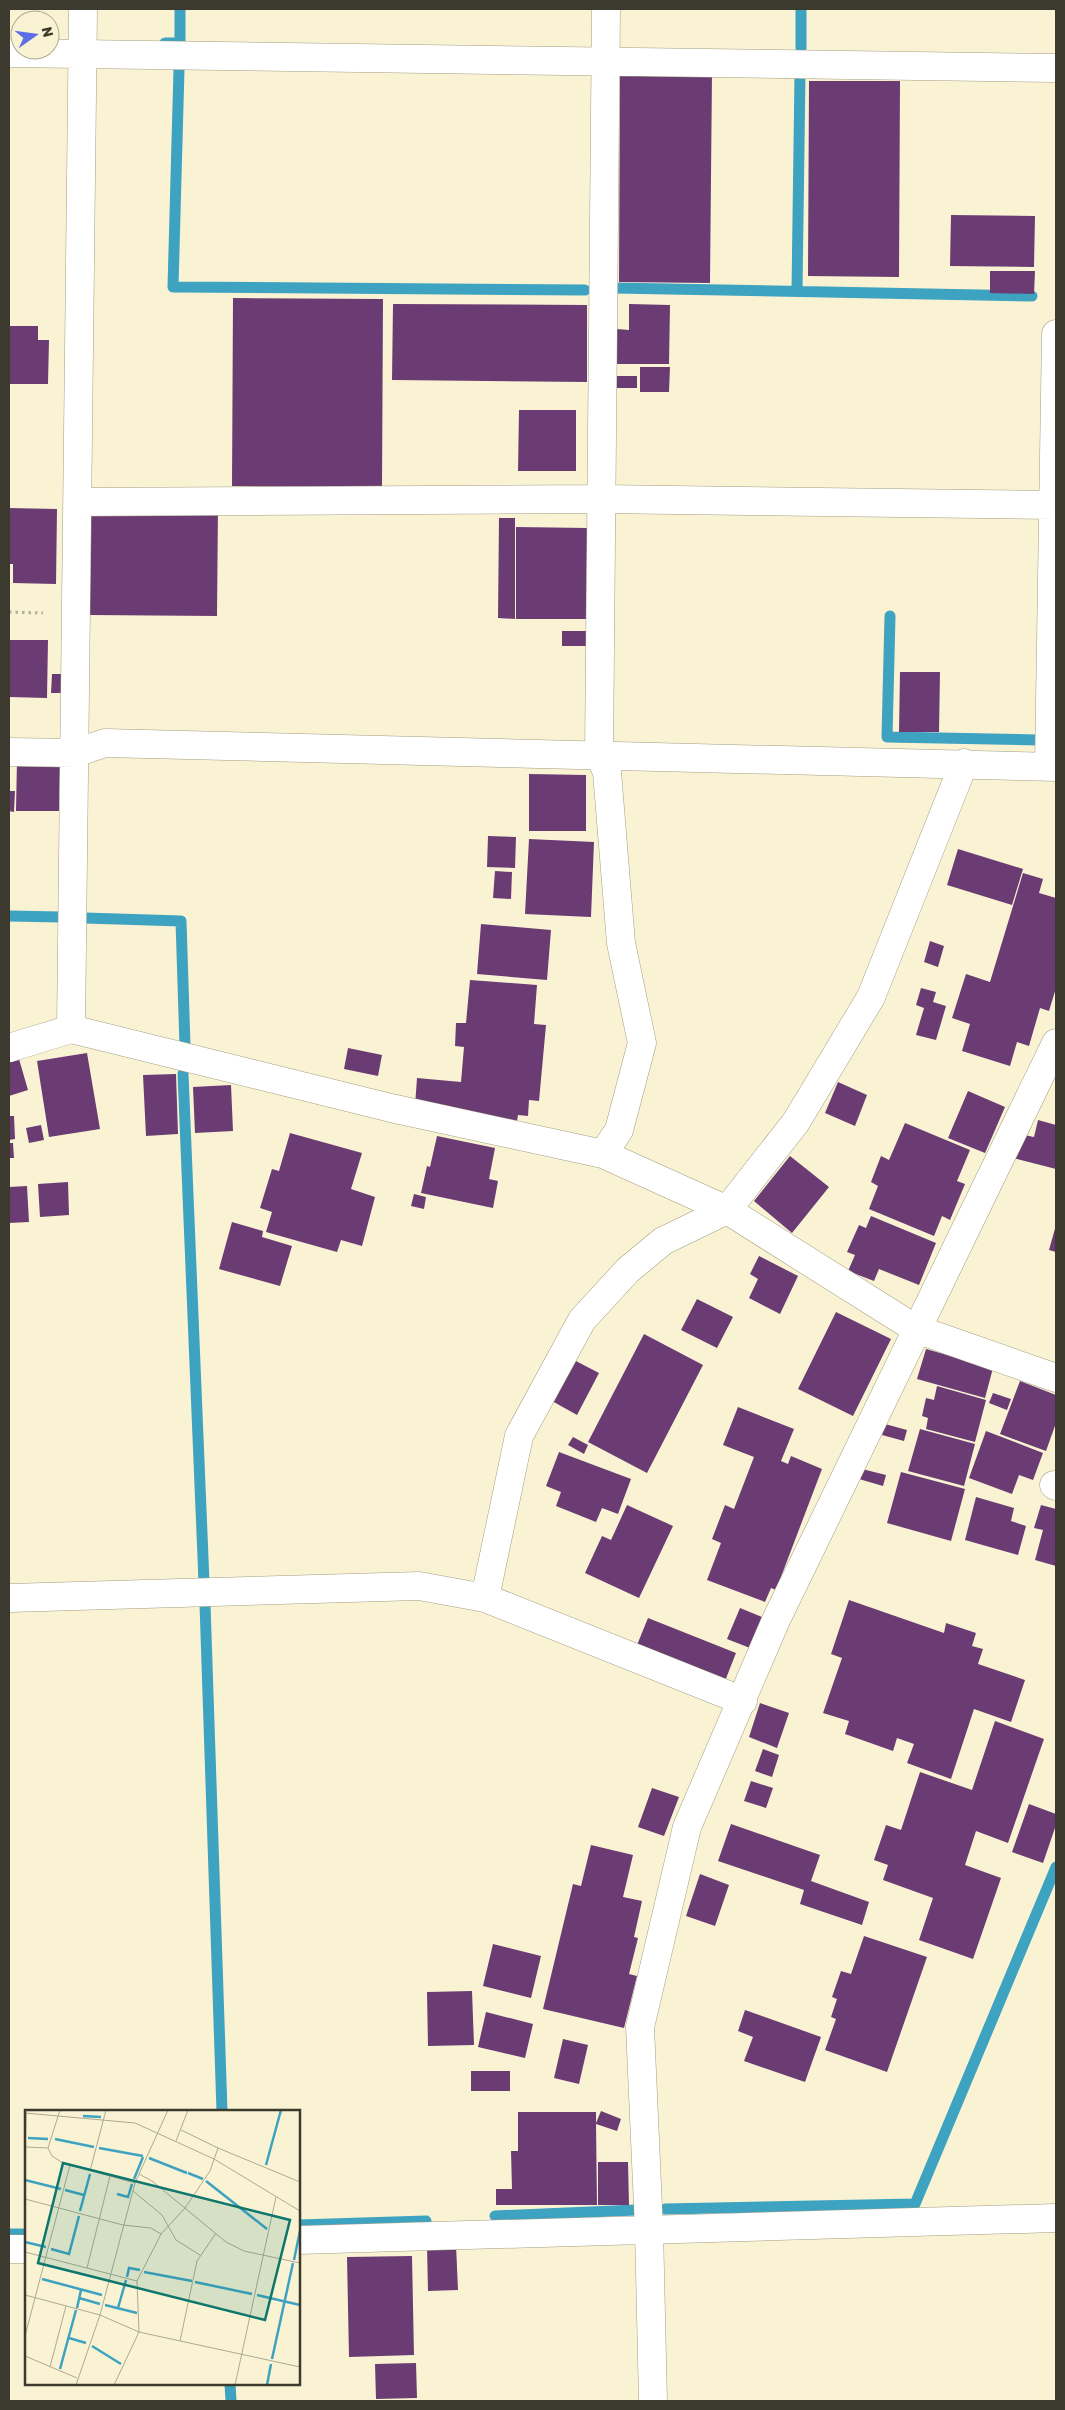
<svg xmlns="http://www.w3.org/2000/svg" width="1065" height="2410" font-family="Rubik,sans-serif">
	<rect width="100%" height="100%" fill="#f9f3d4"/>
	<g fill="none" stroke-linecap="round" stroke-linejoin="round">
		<path stroke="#3ea2c1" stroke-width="11" d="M 165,43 L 180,43 L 180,9
			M 801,48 L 801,9
			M 179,69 L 173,287 L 585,290
			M 614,288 L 1032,296
			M 797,291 L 800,74
			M 890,616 L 887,737 L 1039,740
			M 9,916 L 60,917
			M 85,918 L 181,921 L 185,1046
			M 183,1074 L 204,1582
			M 205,1604 L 222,2111
			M 665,2209 L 915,2204 L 1056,1867
			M 495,2216 L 636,2210
			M 299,2225 L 426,2221
			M 9,2234 L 26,2234
			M 230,2384 L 231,2401"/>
	</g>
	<path fill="#6a3c73" d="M 620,72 L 712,73 L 710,283 L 619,282 Z
		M 809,81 L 900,81 L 899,277 L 808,276 Z
		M 951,215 L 1035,216 L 1034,267 L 950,266 Z
		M 990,271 L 1035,271 L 1034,294 L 990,293 Z
		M 233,298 L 383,299 L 382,487 L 232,486 Z
		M 393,304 L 587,305 L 587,382 L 392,380 Z
		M 629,304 L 670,305 L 669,364 L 617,364 L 617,329 L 629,330 Z
		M 9,326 L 38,326 L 38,340 L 49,340 L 48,384 L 9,384 Z
		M 640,367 L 670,367 L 669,392 L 640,392 Z
		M 615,376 L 637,376 L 637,388 L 615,388 Z
		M 519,410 L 576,410 L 576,471 L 518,471 Z
		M 90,506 L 218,507 L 217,616 L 90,615 Z
		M 9,508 L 57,509 L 56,584 L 13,583 L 13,564 L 9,564 Z
		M 499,518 L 515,518 L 515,619 L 498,618 Z
		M 516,527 L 588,528 L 589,619 L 516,619 Z
		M 562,631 L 587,631 L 587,646 L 562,646 Z
		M 9,640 L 48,640 L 47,698 L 9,697 Z
		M 900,672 L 940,672 L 939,732 L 899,732 Z
		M 52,674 L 63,674 L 63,693 L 51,693 Z
		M 17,760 L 60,761 L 59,811 L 16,811 Z
		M 529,774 L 586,775 L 586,831 L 529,831 Z
		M 9,791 L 15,791 L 14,812 L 9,811 Z
		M 488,836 L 516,837 L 515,868 L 487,867 Z
		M 529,839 L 594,842 L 591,917 L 525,914 Z
		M 958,849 L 1023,869 L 1012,905 L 947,885 Z
		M 495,871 L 512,872 L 511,899 L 493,898 Z
		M 1023,873 L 1043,879 L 1039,893 L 1056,898 L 1056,988 L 1049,1011 L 1040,1008 L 1029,1046 L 1017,1042 L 1010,1066 L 962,1051 L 970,1024 L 952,1018 L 966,974 L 990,982 Z
		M 481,924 L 551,930 L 547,980 L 477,974 Z
		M 930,941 L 944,946 L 938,967 L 924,962 Z
		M 470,980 L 537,985 L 534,1024 L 546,1025 L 539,1101 L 529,1100 L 528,1116 L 518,1115 L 517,1121 L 465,1116 L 415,1106 L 417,1078 L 461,1082 L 464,1047 L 455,1046 L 456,1023 L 466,1023 Z
		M 921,988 L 936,992 L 933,1002 L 946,1006 L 936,1040 L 916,1035 L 924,1008 L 916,1005 Z
		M 348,1048 L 382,1055 L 378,1076 L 344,1069 Z
		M 87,1053 L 100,1129 L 49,1137 L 37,1061 Z
		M 19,1059 L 28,1090 L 9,1096 L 9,1062 Z
		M 176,1074 L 178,1134 L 146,1136 L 143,1075 Z
		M 838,1082 L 867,1095 L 855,1126 L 825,1113 Z
		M 231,1085 L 233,1131 L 195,1133 L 193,1087 Z
		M 968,1091 L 1005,1107 L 985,1153 L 948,1138 Z
		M 9,1116 L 14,1116 L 15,1139 L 9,1140 Z
		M 1038,1120 L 1056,1125 L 1056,1169 L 1013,1158 L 1019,1134 L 1034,1137 Z
		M 905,1123 L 970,1150 L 957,1181 L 965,1184 L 950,1220 L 942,1216 L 934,1236 L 869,1209 L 878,1186 L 871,1182 L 881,1156 L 889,1160 Z
		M 41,1125 L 44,1140 L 29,1143 L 26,1128 Z
		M 290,1133 L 362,1153 L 351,1189 L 375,1197 L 362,1246 L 341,1240 L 337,1252 L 266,1232 L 272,1212 L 260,1208 L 272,1169 L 279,1171 Z
		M 437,1136 L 495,1148 L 489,1179 L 498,1181 L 493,1208 L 421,1193 L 427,1166 L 430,1167 Z
		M 9,1143 L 13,1143 L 14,1158 L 9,1158 Z
		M 790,1156 L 829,1187 L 792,1233 L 754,1201 Z
		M 68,1182 L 69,1215 L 40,1217 L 38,1184 Z
		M 27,1186 L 29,1222 L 9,1223 L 9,1187 Z
		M 414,1194 L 426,1197 L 424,1209 L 411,1206 Z
		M 871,1216 L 936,1243 L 919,1285 L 879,1269 L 874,1281 L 848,1271 L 855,1255 L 847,1252 L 859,1225 L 866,1228 Z
		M 232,1222 L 263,1231 L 262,1237 L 292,1246 L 280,1286 L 219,1269 Z
		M 1056,1225 L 1056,1252 L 1049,1250 Z
		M 759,1256 L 798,1276 L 780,1314 L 749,1298 L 758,1279 L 750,1274 Z
		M 697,1299 L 733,1317 L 717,1348 L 681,1330 Z
		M 836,1312 L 891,1339 L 853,1416 L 798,1389 Z
		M 644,1334 L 703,1365 L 647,1473 L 588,1442 Z
		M 926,1349 L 993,1368 L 985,1398 L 917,1379 Z
		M 574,1360 L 599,1373 L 577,1415 L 552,1401 Z
		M 1020,1381 L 1056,1395 L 1056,1423 L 1046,1451 L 1000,1434 Z
		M 937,1386 L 986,1400 L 975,1442 L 926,1429 L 928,1418 L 922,1416 L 926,1398 L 934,1400 Z
		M 993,1393 L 1011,1399 L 1007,1410 L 989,1403 Z
		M 738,1407 L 794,1429 L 781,1461 L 788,1464 L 791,1456 L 822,1469 L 776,1590 L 771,1588 L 765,1602 L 707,1580 L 721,1543 L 712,1539 L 725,1505 L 734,1509 L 754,1457 L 723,1445 Z
		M 885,1424 L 907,1430 L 904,1441 L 882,1435 Z
		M 920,1429 L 975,1444 L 964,1486 L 908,1471 Z
		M 986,1431 L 1043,1453 L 1033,1480 L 1019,1475 L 1012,1494 L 969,1478 Z
		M 573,1437 L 588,1445 L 584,1454 L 568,1445 Z
		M 559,1452 L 631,1479 L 618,1514 L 602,1508 L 596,1522 L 556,1506 L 561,1492 L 546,1486 Z
		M 862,1469 L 886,1475 L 883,1486 L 859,1479 Z
		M 901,1472 L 965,1489 L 951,1541 L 887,1523 Z
		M 976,1497 L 1014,1508 L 1011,1521 L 1026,1526 L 1018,1555 L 965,1540 Z
		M 627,1505 L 673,1526 L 639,1598 L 585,1573 L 602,1536 L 611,1540 Z
		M 1041,1505 L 1056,1509 L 1056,1566 L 1035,1560 L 1043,1530 L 1034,1528 Z
		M 849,1600 L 944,1633 L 946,1623 L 976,1633 L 972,1646 L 983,1649 L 978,1664 L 1025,1680 L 1011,1722 L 974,1709 L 951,1779 L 907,1763 L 914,1744 L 897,1738 L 893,1751 L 845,1734 L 849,1721 L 823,1713 L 842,1658 L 831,1654 Z
		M 740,1608 L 762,1617 L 750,1648 L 727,1639 Z
		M 648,1618 L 736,1653 L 725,1681 L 637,1645 Z
		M 760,1703 L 789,1713 L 777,1748 L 749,1737 Z
		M 995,1721 L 1044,1739 L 1008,1843 L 976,1831 L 965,1865 L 1001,1878 L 973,1959 L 919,1940 L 933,1898 L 883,1880 L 888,1865 L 874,1860 L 886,1825 L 901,1830 L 920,1772 L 972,1790 Z
		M 763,1749 L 779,1755 L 772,1777 L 755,1771 Z
		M 751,1781 L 773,1788 L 766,1808 L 744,1801 Z
		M 652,1788 L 679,1797 L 664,1836 L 638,1827 Z
		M 1029,1804 L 1056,1814 L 1056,1825 L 1043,1863 L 1012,1852 Z
		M 731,1824 L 820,1855 L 811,1881 L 869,1902 L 862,1925 L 800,1904 L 804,1890 L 718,1861 Z
		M 591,1845 L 633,1855 L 623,1897 L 642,1901 L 634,1937 L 638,1938 L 629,1974 L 637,1976 L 624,2028 L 543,2009 L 573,1884 L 581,1886 Z
		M 700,1874 L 729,1885 L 715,1926 L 686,1916 Z
		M 864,1936 L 927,1957 L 887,2072 L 825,2050 L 836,2019 L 831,2017 L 837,1999 L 832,1997 L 841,1971 L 851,1974 Z
		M 493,1944 L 541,1956 L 531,1998 L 483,1986 Z
		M 472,1991 L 474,2045 L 428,2046 L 427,1992 Z
		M 745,2010 L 821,2037 L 805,2082 L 744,2061 L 753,2037 L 738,2031 Z
		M 486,2012 L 533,2024 L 525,2058 L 478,2047 Z
		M 563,2039 L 588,2045 L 579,2084 L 554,2078 Z
		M 471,2071 L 510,2071 L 510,2091 L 471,2091 Z
		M 601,2111 L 621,2119 L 617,2131 L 596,2124 L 597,2205 L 496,2205 L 496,2189 L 512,2189 L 511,2151 L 518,2151 L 518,2112 L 596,2112 L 596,2123 Z
		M 598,2162 L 628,2162 L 629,2205 L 598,2205 Z
		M 456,2245 L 458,2290 L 428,2291 L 427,2246 Z
		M 412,2256 L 414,2355 L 349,2357 L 347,2257 Z
		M 416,2363 L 417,2398 L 376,2399 L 375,2364 Z"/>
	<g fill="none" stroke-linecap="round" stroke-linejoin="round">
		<defs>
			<path id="minor" d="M 9,53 L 1056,68
				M 78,502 L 601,499 L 1053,505
				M 9,752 L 75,753 L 105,743 L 1056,767
				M 1049,765 L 1056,334
				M 71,1029 L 83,9
				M 9,1048 L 71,1029 L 391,1108 L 603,1154 L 727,1210 L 916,1329 L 1056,1378
				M 603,1154 L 619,1130 L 642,1043 L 621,943 L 607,772 L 599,754 L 606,9
				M 1054,1485 L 1056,1486
				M 9,1598 L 419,1586 L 485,1598 L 743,1701
				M 485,1598 L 519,1436 L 582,1320 L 628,1270 L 663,1241 L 727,1210 L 796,1122 L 871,997 L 964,763
				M 299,2240 L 1056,2218
				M 9,2249 L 26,2249
				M 653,2401 L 649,2229 L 640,2027 L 687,1827 L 776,1620 L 1056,1043"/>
		</defs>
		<use href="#minor" stroke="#a39e81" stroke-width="29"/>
		<path stroke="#b3af97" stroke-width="3" stroke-dasharray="2.5 4" stroke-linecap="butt" d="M 9,612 L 43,613"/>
		<use href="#minor" stroke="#fff" stroke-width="28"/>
	</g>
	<g transform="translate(25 2110)">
		<rect width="275" height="275" fill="#f9f3d4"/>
		<path fill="none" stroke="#3ea2c1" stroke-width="2.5" d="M 58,6 L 76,7M 3,28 L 23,29M 30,29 L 69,37M 74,38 L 118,46M 124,48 L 162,63M 241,55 L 256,0M 163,63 L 178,69M 109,69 L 118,47M 0,70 L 36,79M 181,71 L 242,119M 40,80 L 59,85M 92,84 L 103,87 L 107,74M 55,101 L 65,64M 0,132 L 21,137M 26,139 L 44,144 L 54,106M 269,150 L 275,121M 119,162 L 167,171M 102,167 L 104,158 L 115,160M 17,169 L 77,185M 170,172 L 227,184M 232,185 L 275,195M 54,188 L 75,194M 80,195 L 112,203M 52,198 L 56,180M 93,198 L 101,170M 44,228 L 61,233M 67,236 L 96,254M 247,249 L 268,153M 35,259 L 51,200M 242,275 L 246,254"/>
		<path fill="none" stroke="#ada992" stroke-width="1" d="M 35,0 L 23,38 L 27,46 L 38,53 L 110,73M 0,3 L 110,13 L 189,49 L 275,101M 156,20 L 193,38M 151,31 L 163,0M 1,37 L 23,38M 0,48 L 1,3M 65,61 L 81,0M 114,64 L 127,71 L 201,132 L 219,141 L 275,153M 108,81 L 137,105 L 151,130 L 175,145M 0,89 L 98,115 L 126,118 L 136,124M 0,142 L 112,171M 62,158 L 85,66M 0,185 L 75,205 L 114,222 L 275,257M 0,226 L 45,55M 155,231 L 172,151 L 191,123M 0,246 L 52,268M 25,257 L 41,196M 51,275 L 75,205 L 110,73 L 143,0M 89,275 L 114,222 L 112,171 L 136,124 L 160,98 L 185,61 L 193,38 L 275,72M 210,275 L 251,87"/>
		<path fill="#0f766e" fill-opacity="0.15" stroke="#0f766e" stroke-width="2.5" d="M 38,53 L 265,110 L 240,210 L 13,153 Z"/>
		<rect width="275" height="275" fill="none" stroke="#3c3a2e" stroke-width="2.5"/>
	</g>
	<rect width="1065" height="2410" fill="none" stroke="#3c3a2e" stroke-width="20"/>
	<g transform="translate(35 35) rotate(76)"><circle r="24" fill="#f9f3d4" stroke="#ada992"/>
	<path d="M0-4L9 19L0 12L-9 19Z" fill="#5d6fe6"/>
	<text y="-8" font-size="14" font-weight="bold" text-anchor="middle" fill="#3c3a2e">N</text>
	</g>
</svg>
